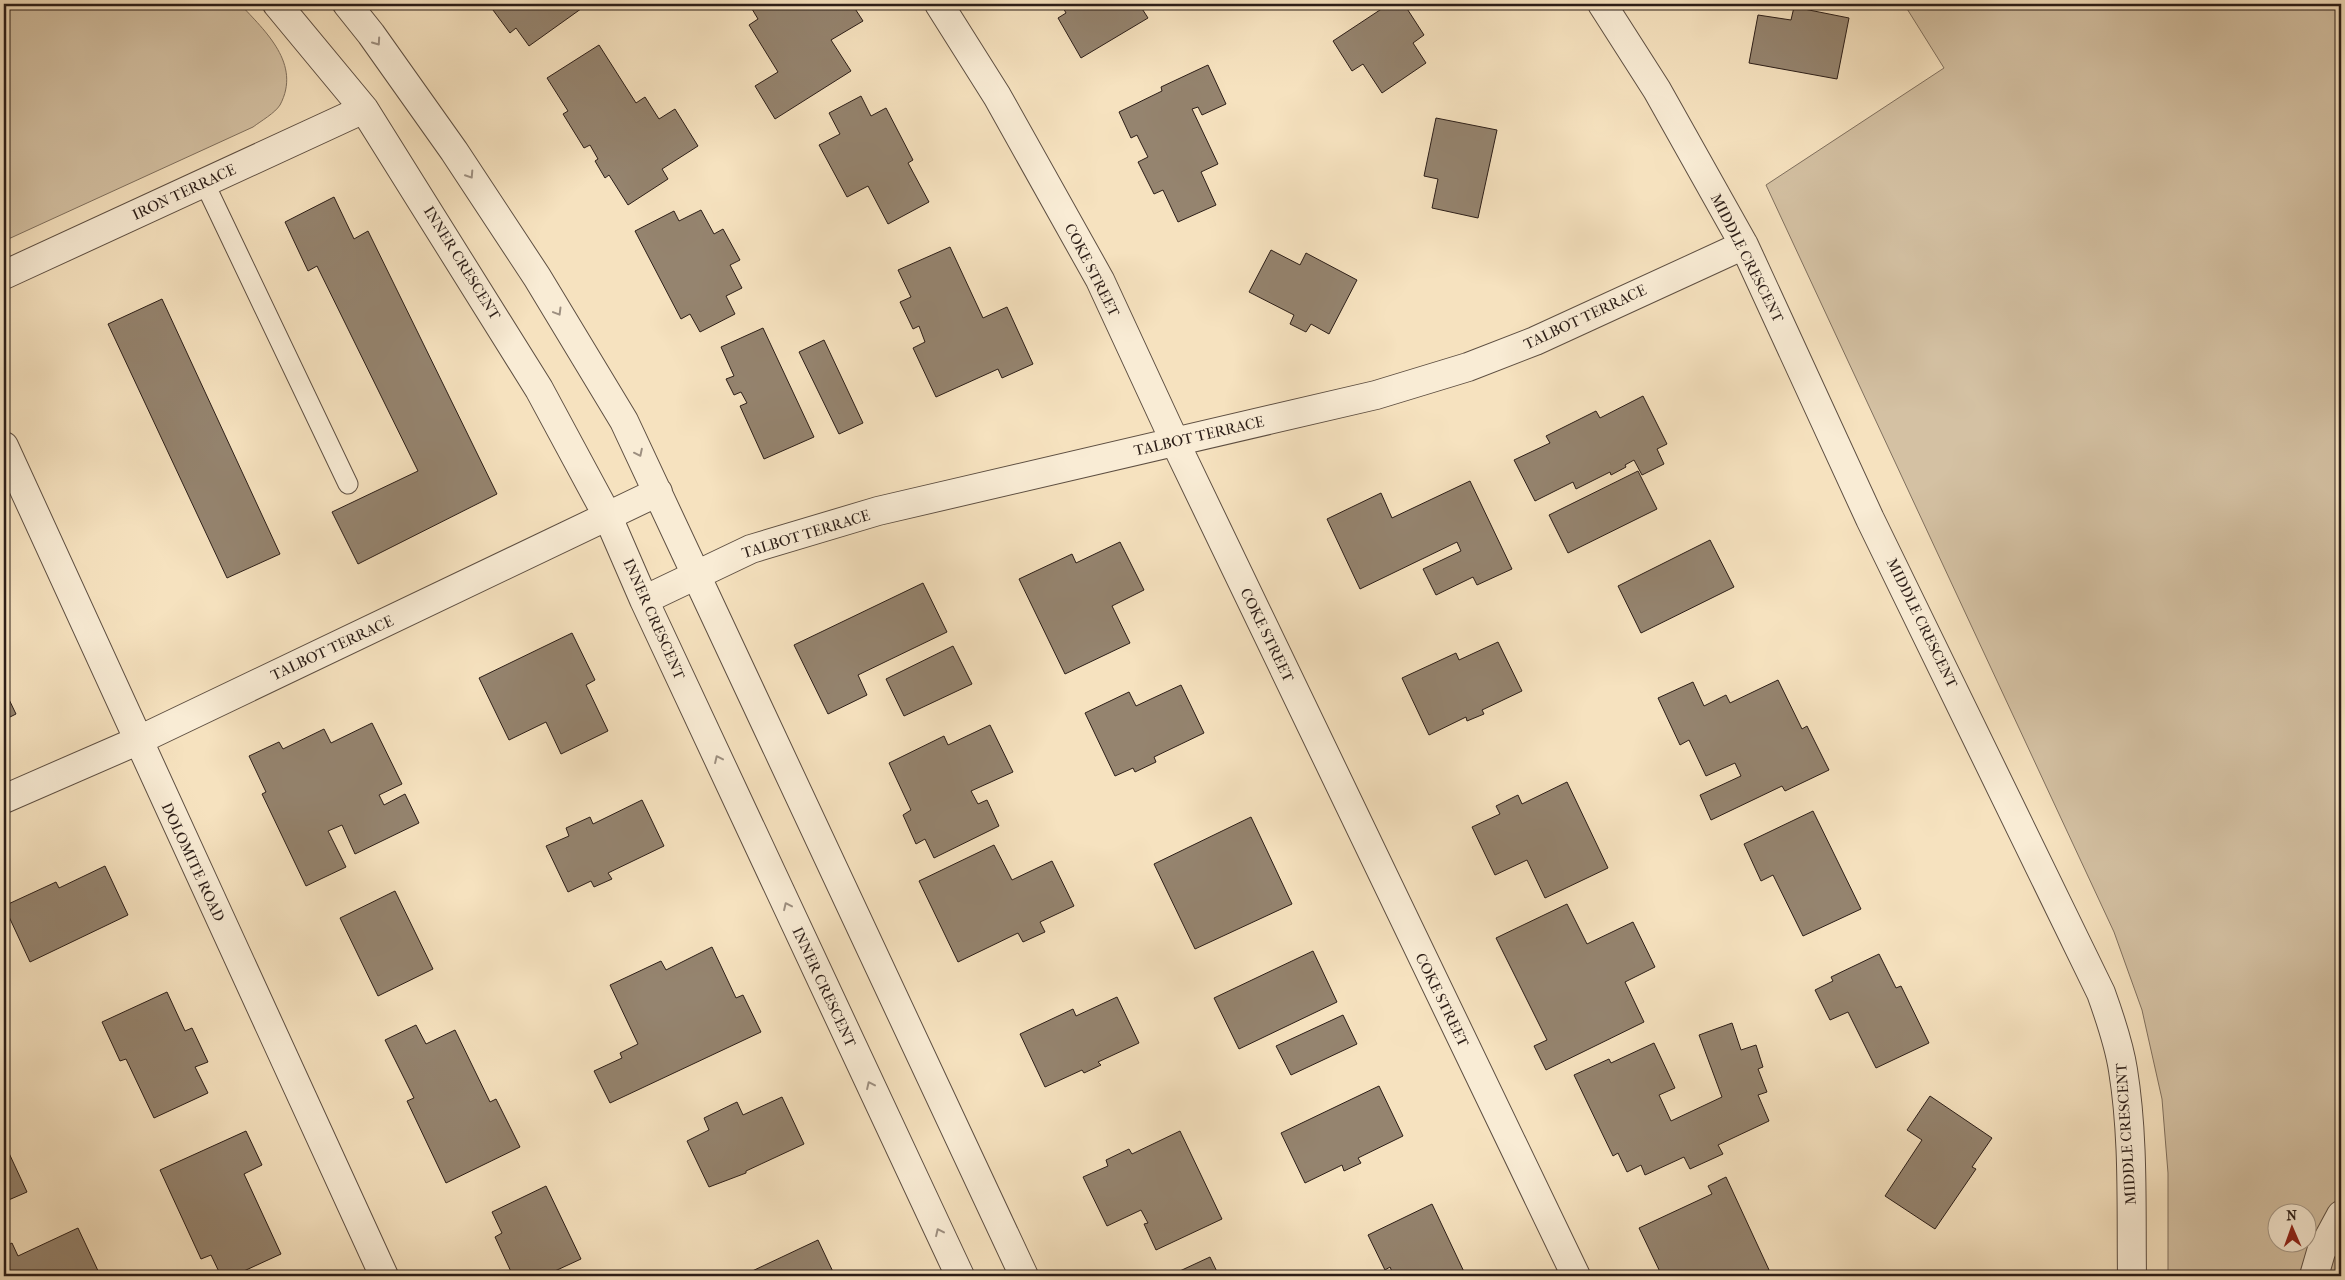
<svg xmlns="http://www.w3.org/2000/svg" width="2345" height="1280" font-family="'IM FELL French Canon',serif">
	<rect width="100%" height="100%" fill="#f6e2bf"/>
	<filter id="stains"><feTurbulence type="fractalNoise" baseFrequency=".004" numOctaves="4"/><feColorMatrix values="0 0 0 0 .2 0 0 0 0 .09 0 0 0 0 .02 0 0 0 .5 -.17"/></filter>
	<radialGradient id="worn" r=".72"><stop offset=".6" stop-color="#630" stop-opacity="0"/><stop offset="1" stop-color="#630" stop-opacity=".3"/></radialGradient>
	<path fill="#d4c1a3" stroke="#80705e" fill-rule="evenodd" d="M 4,4 L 240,4 C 265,31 302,64 280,105 C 275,113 261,121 253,127 L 4,241 Z
		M 1904,4 L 2341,4 L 2341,1276 L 2168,1276 L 2168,1173 L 2162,1099 L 2142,1010 L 2114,932 L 1766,185 L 1944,68 ZM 2278,1212 L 2308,1212 L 2308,1242 L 2278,1242 Z"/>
	<path fill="#95846f" stroke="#2c1e18" d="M 493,4 L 583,4 L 585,6 L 529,46 L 516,28 L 510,33 L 490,6 Z
		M 749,4 L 852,4 L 863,21 L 831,40 L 851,71 L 775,119 L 755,86 L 778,72 L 749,25 L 758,19 Z
		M 1061,4 L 1139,4 L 1148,18 L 1081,58 L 1058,18 L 1066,13 Z
		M 1389,4 L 1404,4 L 1424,35 L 1413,43 L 1426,63 L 1382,93 L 1363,64 L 1352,71 L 1333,41 Z
		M 1794,7 L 1849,18 L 1837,79 L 1749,63 L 1758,15 L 1791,20 Z
		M 599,45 L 636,103 L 645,97 L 659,119 L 675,109 L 698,146 L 662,169 L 668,179 L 628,205 L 609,175 L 605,178 L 595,161 L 598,159 L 590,145 L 584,148 L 563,114 L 568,111 L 547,78 Z
		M 1208,65 L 1226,104 L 1202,115 L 1198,107 L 1192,109 L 1218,164 L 1201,172 L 1216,205 L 1178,222 L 1163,190 L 1154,194 L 1138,162 L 1148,157 L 1137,135 L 1131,138 L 1119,112 L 1162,91 L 1161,87 Z
		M 861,96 L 871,116 L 886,108 L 913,160 L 908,163 L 929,202 L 888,224 L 868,186 L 847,197 L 819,145 L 840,134 L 829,113 Z
		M 1436,118 L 1497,130 L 1478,218 L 1432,208 L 1438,179 L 1424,176 Z
		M 334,197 L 354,239 L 368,231 L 497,494 L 358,564 L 332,512 L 418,471 L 317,266 L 308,271 L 285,222 Z
		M 701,210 L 714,234 L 723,229 L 740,260 L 730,265 L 742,288 L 726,296 L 735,314 L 700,332 L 690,314 L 681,319 L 635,231 L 674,211 L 679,221 Z
		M 950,247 L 983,318 L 1007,307 L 1033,364 L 1002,378 L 998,369 L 936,397 L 913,348 L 925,342 L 919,326 L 913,329 L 900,302 L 911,297 L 898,270 Z
		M 1271,250 L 1300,265 L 1306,253 L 1357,280 L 1329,334 L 1311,324 L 1306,332 L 1290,324 L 1294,315 L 1249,292 Z
		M 162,299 L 280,554 L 227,578 L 108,324 Z
		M 763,328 L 814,437 L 764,459 L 740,406 L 747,403 L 741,392 L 734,395 L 726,379 L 734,376 L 721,347 Z
		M 824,340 L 863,423 L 839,434 L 799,352 Z
		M 1643,396 L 1667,444 L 1657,449 L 1664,464 L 1642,475 L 1634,460 L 1625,465 L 1626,467 L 1611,475 L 1610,472 L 1576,489 L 1573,482 L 1535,501 L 1514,460 L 1550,443 L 1546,436 L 1596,411 L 1600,418 Z
		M 1638,471 L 1657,509 L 1568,553 L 1549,515 Z
		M 1470,481 L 1512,569 L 1477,585 L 1473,577 L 1436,595 L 1423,569 L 1461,551 L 1457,542 L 1360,589 L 1327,519 L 1381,493 L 1392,518 Z
		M 1710,540 L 1734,587 L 1641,633 L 1618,586 Z
		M 1120,542 L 1144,590 L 1112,606 L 1130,643 L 1065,674 L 1019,579 L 1072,554 L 1076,563 Z
		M 923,583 L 947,632 L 858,675 L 867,695 L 828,714 L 794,645 Z
		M 572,633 L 595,680 L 586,685 L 608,731 L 561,754 L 546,722 L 509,740 L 479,678 Z
		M 1498,642 L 1522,691 L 1482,710 L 1484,714 L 1467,721 L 1466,717 L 1429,735 L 1402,678 L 1456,653 L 1459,660 Z
		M 953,646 L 972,684 L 904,716 L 886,679 Z
		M 1778,680 L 1802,729 L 1807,726 L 1829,770 L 1785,791 L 1782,786 L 1711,820 L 1700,795 L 1741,776 L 1735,763 L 1706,776 L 1689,740 L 1680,745 L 1658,698 L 1693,682 L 1704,706 L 1726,695 L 1730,703 Z
		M 1181,685 L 1204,733 L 1154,757 L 1156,762 L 1135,772 L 1133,768 L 1115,776 L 1085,713 L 1129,692 L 1136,706 Z
		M 4,689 L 16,714 L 4,720 Z
		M 372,723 L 402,784 L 379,795 L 384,805 L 405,794 L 419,823 L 355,854 L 342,825 L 328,831 L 346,867 L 306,886 L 262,794 L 266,792 L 249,756 L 279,742 L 283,749 L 324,729 L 331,743 Z
		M 990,725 L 1013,772 L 971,791 L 978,804 L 987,800 L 999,826 L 934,858 L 925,839 L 916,844 L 903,815 L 911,810 L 889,763 L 944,736 L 948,745 Z
		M 1567,782 L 1608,868 L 1545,898 L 1527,860 L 1495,875 L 1472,827 L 1500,814 L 1496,806 L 1518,795 L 1522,804 Z
		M 642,800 L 664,846 L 608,873 L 612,879 L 594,887 L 591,881 L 568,892 L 546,846 L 569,836 L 566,828 L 590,817 L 593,824 Z
		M 1813,811 L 1861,909 L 1803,936 L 1773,875 L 1761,881 L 1744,844 Z
		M 1251,817 L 1292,904 L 1195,949 L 1154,864 Z
		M 994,845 L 1012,880 L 1052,861 L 1074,906 L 1040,922 L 1045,932 L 1023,942 L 1018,933 L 958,962 L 919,881 Z
		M 105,866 L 128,915 L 30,962 L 4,906 L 56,882 L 59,888 Z
		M 395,891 L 433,969 L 378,996 L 340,918 Z
		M 1567,904 L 1587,944 L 1633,922 L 1655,967 L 1625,982 L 1644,1022 L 1546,1070 L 1534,1046 L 1547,1040 L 1496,938 Z
		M 712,947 L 736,998 L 743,995 L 761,1032 L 610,1103 L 594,1071 L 622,1058 L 620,1053 L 638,1044 L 610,985 L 661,961 L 666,970 Z
		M 1313,951 L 1337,1002 L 1239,1049 L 1214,998 Z
		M 1879,954 L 1896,988 L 1901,986 L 1929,1043 L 1876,1068 L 1848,1012 L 1830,1020 L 1815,990 L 1833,981 L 1831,977 Z
		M 167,992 L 185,1031 L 192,1028 L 208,1062 L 195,1067 L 208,1093 L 154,1118 L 126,1059 L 120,1061 L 102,1022 Z
		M 1117,997 L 1139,1043 L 1098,1062 L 1101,1065 L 1084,1073 L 1082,1070 L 1045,1087 L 1020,1034 L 1073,1009 L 1076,1016 Z
		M 1343,1015 L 1357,1044 L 1291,1075 L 1276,1046 Z
		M 1732,1023 L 1741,1050 L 1756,1045 L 1763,1067 L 1758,1069 L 1767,1092 L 1758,1095 L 1769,1121 L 1718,1145 L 1723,1154 L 1690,1169 L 1684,1157 L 1645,1175 L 1641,1165 L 1627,1172 L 1618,1153 L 1613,1156 L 1574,1075 L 1609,1059 L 1611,1063 L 1654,1043 L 1675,1088 L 1659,1095 L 1671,1121 L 1722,1097 L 1699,1035 Z
		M 416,1025 L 426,1044 L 455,1030 L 490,1102 L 496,1099 L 520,1147 L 446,1183 L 407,1101 L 414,1098 L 385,1040 Z
		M 1379,1086 L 1403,1136 L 1358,1158 L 1361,1163 L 1344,1171 L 1342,1165 L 1305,1183 L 1281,1133 Z
		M 1930,1096 L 1992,1138 L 1972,1167 L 1976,1169 L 1935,1229 L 1885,1196 L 1922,1140 L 1907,1130 Z
		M 782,1097 L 804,1144 L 746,1171 L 746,1173 L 709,1187 L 687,1141 L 709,1130 L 704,1118 L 737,1102 L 743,1115 Z
		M 246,1131 L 262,1165 L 244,1174 L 281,1254 L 233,1276 L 221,1276 L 211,1255 L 201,1259 L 160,1170 Z
		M 1180,1131 L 1222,1219 L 1156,1250 L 1144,1224 L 1148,1223 L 1141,1210 L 1107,1226 L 1083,1177 L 1108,1166 L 1106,1160 L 1129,1149 L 1132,1154 Z
		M 8,1151 L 27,1192 L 4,1202 L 4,1152 Z
		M 1726,1177 L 1770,1272 L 1763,1276 L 1662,1276 L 1639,1228 L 1712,1194 L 1708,1186 Z
		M 546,1186 L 581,1259 L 544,1276 L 513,1276 L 495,1237 L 502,1233 L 492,1212 Z
		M 1432,1204 L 1466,1276 L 1394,1276 L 1390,1267 L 1385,1270 L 1368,1235 Z
		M 78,1228 L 100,1275 L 4,1276 L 4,1247 L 12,1243 L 18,1256 Z
		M 818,1240 L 835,1276 L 749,1276 L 748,1273 Z
		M 1210,1257 L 1219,1276 L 1169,1276 Z"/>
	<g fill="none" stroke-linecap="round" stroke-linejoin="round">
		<defs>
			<path id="service" d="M 204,182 L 348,484"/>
			<path id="minor" d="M 277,4 L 364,109 L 539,389 L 608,517 L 644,600 L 960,1276
				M 347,4 L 371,34 L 454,151 L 537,277 L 624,421 L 1024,1276
				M 939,4 L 997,96 L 1100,280 L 1175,442 L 1576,1276
				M 1602,4 L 1657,90 L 1744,245 L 1870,519 L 2101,993 C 2110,1018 2119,1044 2123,1070 C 2134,1138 2131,1208 2132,1276
				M 4,275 L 364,109
				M 4,446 L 384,1276
				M 644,600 L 751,549 L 878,511 L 1376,395 L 1468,367 L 1535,341 L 1744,245
				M 4,799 L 137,741 L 658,492
				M 2314,1276 L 2321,1252 L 2341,1215"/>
		</defs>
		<use href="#service" stroke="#5e4f42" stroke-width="21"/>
		<use href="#minor" stroke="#5e4f42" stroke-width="30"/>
		<use href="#service" stroke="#f9ecd5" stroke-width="19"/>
		<use href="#minor" stroke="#f9ecd5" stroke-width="28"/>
	</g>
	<defs><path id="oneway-chevron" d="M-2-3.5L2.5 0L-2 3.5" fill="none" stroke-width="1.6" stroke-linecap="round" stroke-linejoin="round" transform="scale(1.25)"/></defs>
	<g stroke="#9d8f80">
		<use href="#oneway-chevron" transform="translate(377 42) rotate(55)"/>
		<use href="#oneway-chevron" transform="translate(470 175) rotate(57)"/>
		<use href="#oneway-chevron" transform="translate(558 312) rotate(59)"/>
		<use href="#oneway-chevron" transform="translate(639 453) rotate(64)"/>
		<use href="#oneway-chevron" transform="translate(718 759) rotate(-115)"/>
		<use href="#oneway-chevron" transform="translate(787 906) rotate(-115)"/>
		<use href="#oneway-chevron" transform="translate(870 1085) rotate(-115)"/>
		<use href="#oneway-chevron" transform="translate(939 1232) rotate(-115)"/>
	</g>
	<g text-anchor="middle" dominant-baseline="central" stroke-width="5" stroke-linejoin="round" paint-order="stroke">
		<g font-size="15" fill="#2c1e18" stroke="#f9ecd5">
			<text transform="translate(184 192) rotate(-25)">IRON TERRACE</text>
			<text transform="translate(1747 258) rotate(63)">MIDDLE CRESCENT</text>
			<text transform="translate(462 263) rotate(58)">INNER CRESCENT</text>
			<text transform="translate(1092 270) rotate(63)">COKE STREET</text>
			<text transform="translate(1585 317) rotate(-25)">TALBOT TERRACE</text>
			<text transform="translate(1199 436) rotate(-13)">TALBOT TERRACE</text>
			<text transform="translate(806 534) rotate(-17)">TALBOT TERRACE</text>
			<text transform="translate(654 619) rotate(66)">INNER CRESCENT</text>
			<text transform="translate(1922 623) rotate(64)">MIDDLE CRESCENT</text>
			<text transform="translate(1267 635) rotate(64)">COKE STREET</text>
			<text transform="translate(332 648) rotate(-25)">TALBOT TERRACE</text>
			<text transform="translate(193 862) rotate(65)">DOLOMITE ROAD</text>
			<text transform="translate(824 987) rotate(65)">INNER CRESCENT</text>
			<text transform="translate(1442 1000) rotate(64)">COKE STREET</text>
			<text transform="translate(2126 1134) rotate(-94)">MIDDLE CRESCENT</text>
		</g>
	</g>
	<rect width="2345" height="1280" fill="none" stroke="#f6e2bf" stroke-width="20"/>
	<rect x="5" y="5" width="2335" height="1270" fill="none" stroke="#2c1e18" stroke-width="2.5"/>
	<rect x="10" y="10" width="2325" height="1260" fill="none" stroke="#2c1e18"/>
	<g transform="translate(2292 1228) rotate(358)"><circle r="24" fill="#f9ecd5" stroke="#a79a89"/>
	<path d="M0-4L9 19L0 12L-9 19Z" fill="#8f2418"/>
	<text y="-8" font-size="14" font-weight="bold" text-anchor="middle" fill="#2c1e18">N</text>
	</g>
	<rect width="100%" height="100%" filter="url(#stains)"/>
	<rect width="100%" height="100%" fill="url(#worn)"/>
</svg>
